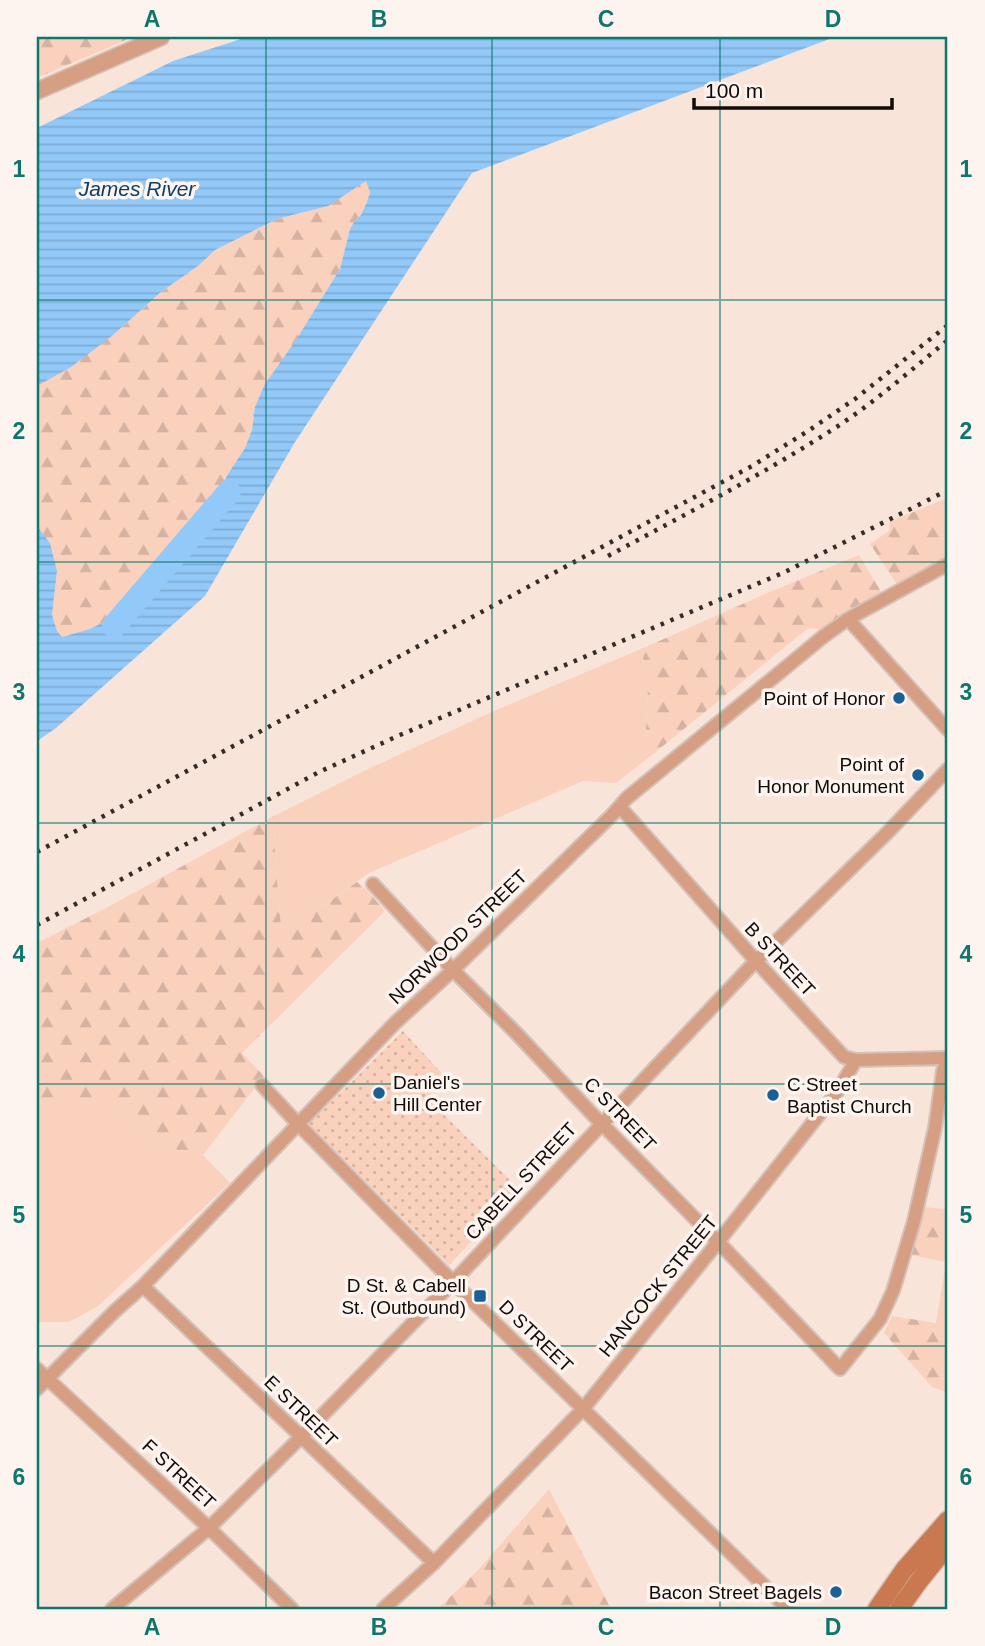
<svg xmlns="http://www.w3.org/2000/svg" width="985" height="1646" font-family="Arial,sans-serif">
	<defs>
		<pattern id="forest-firs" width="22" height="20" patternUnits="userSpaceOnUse" patternTransform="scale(1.75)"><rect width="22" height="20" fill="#fad1bd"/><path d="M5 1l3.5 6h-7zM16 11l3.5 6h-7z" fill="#d5b2a1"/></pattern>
		<pattern id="park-dots" width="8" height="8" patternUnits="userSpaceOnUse" patternTransform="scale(1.75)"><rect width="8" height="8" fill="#fad1bd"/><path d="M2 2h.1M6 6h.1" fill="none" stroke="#d5b2a1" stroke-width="1.8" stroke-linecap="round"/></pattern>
		<pattern id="water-rules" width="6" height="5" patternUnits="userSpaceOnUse" patternTransform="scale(1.75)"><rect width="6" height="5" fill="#92c9f8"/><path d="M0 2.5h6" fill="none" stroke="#7dabd3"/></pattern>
	</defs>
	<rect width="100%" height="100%" fill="#f9e4da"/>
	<path fill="#fad1bd" d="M 648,646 L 643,658 L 648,684 L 646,729 L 653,754 L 616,783 L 583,781 L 369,873 L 293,927 L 281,926 L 275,857 L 274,816 L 366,770 L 496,710 Z
		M 56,1100 L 113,1100 L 153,1145 L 203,1155 L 230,1183 L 97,1307 L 69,1322 L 37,1322 L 37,1112 Z"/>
	<path fill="url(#forest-firs)" d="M 37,37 L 133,37 L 37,78 Z
		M 367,180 L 370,192 L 367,202 L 361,216 L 354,222 L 350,229 L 340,269 L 255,407 L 252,430 L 245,448 L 228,474 L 212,503 L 205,523 L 194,536 L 191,551 L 180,565 L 168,575 L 146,585 L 138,599 L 121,613 L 90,629 L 62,637 L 57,631 L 52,615 L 57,571 L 50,543 L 37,526 L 37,386 L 113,335 L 161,292 L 198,266 L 215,250 L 277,219 L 303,213 Z
		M 948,498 L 948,561 L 899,587 L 870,544 L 890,530 L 889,522 Z
		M 859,555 L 883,595 L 824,631 L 813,628 L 807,629 L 653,754 L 646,729 L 648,684 L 643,658 L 648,646 L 765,594 Z
		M 274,816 L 275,857 L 281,926 L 293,927 L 357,882 L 367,890 L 385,911 L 242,1053 L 264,1076 L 203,1155 L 153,1145 L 113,1100 L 56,1100 L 37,1112 L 37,943 L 106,908 Z
		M 923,1207 L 948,1209 L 948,1393 L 932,1387 L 884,1333 L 892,1316 L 936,1323 L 946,1262 L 911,1255 Z
		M 549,1489 L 611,1609 L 438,1609 L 479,1569 Z"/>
	<path fill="url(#park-dots)" d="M 403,1031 L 445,1077 L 427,1098 L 520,1190 L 449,1265 L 309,1124 Z"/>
	<path fill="url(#water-rules)" d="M 247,37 L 835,37 L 472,173 L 295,442 L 205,596 L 56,728 L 37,741 L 37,526 L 50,543 L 57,571 L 52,615 L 57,631 L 62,637 L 90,629 L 121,613 L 138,599 L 146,585 L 173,571 L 180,565 L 191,551 L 194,536 L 205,523 L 212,503 L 228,474 L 245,448 L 252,430 L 255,407 L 265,384 L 296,340 L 340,269 L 350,229 L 354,222 L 361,215 L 367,202 L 370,192 L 366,181 L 328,206 L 277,219 L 215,250 L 198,266 L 161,292 L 113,335 L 71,367 L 37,386 L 37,128 L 173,61 Z"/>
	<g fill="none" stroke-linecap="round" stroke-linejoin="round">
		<path stroke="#92c9f8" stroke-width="24" d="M 114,626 L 229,492"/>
		<defs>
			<path id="minor" d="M 848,619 L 948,730
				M 620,807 L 756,961 L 844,1057 L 856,1060 L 948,1058
				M 373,884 L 453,970 L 518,1035 L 594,1116 L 724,1248 L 840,1369 L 880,1319 L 893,1291 L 914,1221 L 935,1128 L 943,1071 L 948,1058
				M 262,1085 L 298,1124 L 453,1282 L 788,1609
				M 143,1286 L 434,1563
				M 37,1369 L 209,1528 L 292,1609
				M 37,1389 L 115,1311 L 143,1286 L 395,1023 L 453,970 L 612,815 L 627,798 L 824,636 L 848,619 L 948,564
				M 112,1609 L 209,1528 L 300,1438 L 453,1282 L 750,967 L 888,832 L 948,769
				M 383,1609 L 434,1563 L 583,1409 L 722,1237 L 837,1092 L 856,1060"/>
			<path id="tertiary" d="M 37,91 L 161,37"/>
			<path id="secondary" d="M 877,1609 L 904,1570 L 948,1520
				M 899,1609 L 919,1581 L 948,1545"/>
		</defs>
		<use href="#minor" stroke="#d4c1b8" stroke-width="16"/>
		<use href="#tertiary" stroke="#d4c1b8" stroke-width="19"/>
		<use href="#secondary" stroke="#d4c1b8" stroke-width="21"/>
		<use href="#minor" stroke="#d69f84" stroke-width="12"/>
		<use href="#tertiary" stroke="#d69f84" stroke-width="16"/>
		<use href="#secondary" stroke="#c9784f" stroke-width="18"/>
		<path stroke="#342c28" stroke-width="4.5" stroke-dasharray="3.5 7" stroke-linecap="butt" d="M 608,556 C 684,515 762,475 835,428 C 875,402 911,370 948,340
			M 37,852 L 752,466 L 808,431 L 855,399 L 948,325
			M 37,925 L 319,772 L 400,735 L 785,572 L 948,490"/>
	</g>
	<path fill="none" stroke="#0f766e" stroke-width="2" stroke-opacity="0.55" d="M 266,37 L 266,1609M 492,37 L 492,1609M 720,37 L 720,1609M 37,300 L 948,300M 37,562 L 948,562M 37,823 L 948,823M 37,1084 L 948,1084M 37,1346 L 948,1346"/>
	<g fill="#196195" stroke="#fdf4f0" stroke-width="2.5">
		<circle cx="899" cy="698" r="7"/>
		<circle cx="918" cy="775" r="7"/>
		<circle cx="379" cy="1093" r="7"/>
		<circle cx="773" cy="1095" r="7"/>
		<rect x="473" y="1289" width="14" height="14" rx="3.5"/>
		<circle cx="836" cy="1592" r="7"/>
	</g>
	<g text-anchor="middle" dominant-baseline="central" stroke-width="7" stroke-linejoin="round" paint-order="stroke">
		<g font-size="19" fill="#110b08" stroke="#fdf4f0" text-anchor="end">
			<text x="885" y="698">Point of Honor</text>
			<text x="904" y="764">Point of<tspan x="904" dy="22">Honor Monument</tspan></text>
			<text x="393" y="1082" text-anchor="start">Daniel's<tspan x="393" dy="22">Hill Center</tspan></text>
			<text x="787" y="1084" text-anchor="start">C Street<tspan x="787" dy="22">Baptist Church</tspan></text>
			<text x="466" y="1285">D St. &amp; Cabell<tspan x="466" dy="22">St. (Outbound)</tspan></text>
			<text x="822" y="1592">Bacon Street Bagels</text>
		</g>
		<g font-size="19" fill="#110b08" stroke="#fdf4f0">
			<text transform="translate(458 937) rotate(-44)">NORWOOD STREET</text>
			<text transform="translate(780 959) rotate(47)">B STREET</text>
			<text transform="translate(620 1114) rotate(46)">C STREET</text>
			<text transform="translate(521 1181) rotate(-47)">CABELL STREET</text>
			<text transform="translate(658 1286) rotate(-51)">HANCOCK STREET</text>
			<text transform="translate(536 1336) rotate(44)">D STREET</text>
			<text transform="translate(301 1411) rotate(44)">E STREET</text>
			<text transform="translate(179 1474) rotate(43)">F STREET</text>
		</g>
		<g font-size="21" font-style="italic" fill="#0b4066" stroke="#fdf4f0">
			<text x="137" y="188">James River</text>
		</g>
	</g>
	<rect width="985" height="1646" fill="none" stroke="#fdf4f0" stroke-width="77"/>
	<path d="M694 98v10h198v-10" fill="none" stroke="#110b08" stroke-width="3.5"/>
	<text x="705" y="98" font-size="21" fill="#110b08" stroke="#fdf4f0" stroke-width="5" paint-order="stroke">100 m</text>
	<rect x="38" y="38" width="908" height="1570" fill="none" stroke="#0f766e" stroke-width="2.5"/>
	<g font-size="23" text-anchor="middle" font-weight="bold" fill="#0f766e">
		<text x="152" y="27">A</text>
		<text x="379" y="27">B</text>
		<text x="606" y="27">C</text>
		<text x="833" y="27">D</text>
		<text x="19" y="177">1</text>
		<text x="966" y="177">1</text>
		<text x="19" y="439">2</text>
		<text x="966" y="439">2</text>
		<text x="19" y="700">3</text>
		<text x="966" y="700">3</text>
		<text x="19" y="962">4</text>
		<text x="966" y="962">4</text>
		<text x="19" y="1223">5</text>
		<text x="966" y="1223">5</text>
		<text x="19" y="1485">6</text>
		<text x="966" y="1485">6</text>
		<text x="152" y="1635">A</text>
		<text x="379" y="1635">B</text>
		<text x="606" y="1635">C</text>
		<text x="833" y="1635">D</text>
	</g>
</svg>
